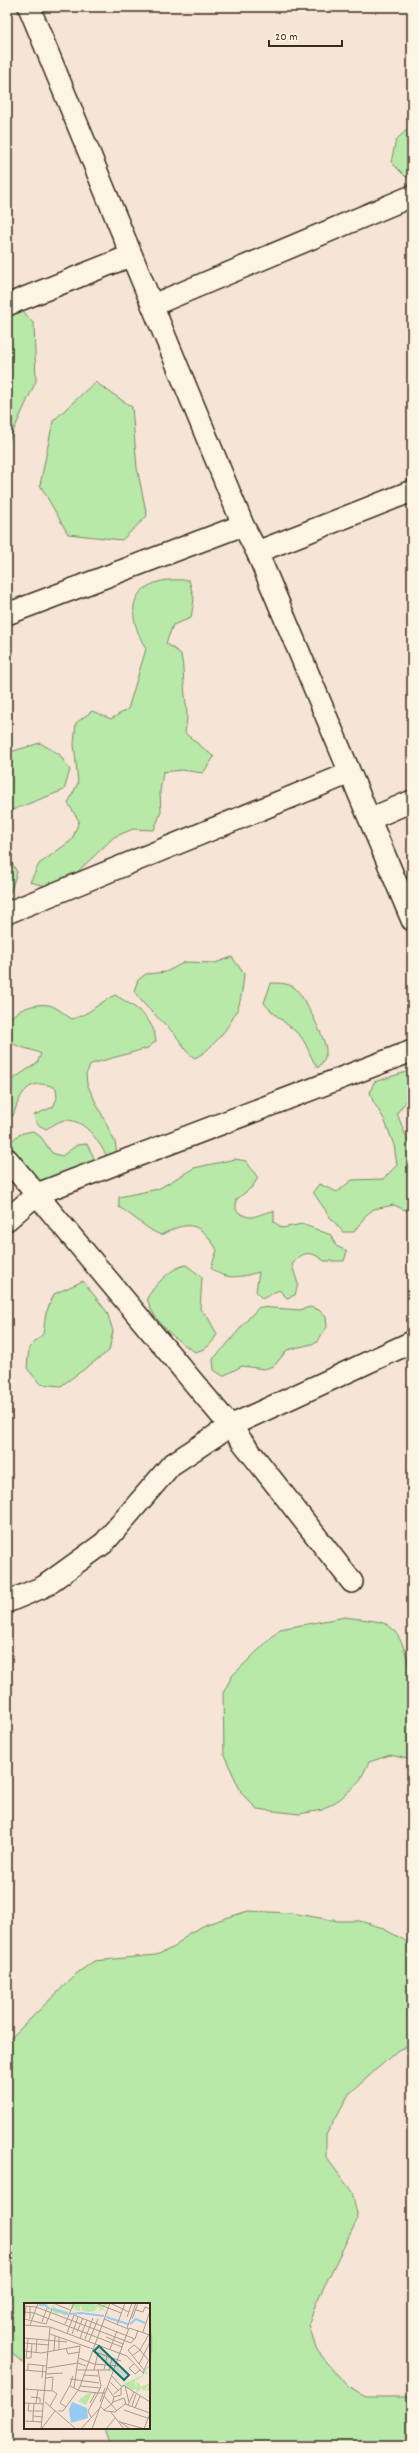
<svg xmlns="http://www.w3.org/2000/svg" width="419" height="2453" font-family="Dekko,sans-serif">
	<rect width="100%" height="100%" fill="#f6e4d7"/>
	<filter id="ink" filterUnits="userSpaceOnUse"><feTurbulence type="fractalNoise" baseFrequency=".025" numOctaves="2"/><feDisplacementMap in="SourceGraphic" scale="8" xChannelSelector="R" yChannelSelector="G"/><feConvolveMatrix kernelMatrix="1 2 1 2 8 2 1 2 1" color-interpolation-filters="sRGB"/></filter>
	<g filter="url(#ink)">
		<path fill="#b8e9a9" stroke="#7a8a64" d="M 412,125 L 412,176 L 406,177 L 391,162 L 396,140 Z
			M 7,292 L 34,324 L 36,381 L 7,445 Z
			M 95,382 L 132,407 L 137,468 L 147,516 L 122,540 L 68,534 L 40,485 L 53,421 Z
			M 189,580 L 194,599 L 191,618 L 173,625 L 166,643 L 181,654 C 184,668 183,682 185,695 C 187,713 188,715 185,733 L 214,757 L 203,773 L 182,770 L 163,772 L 160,792 L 161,812 L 154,830 L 133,829 L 114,837 L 69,880 L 50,887 L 30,882 L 39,864 L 72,840 L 79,821 L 68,803 L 78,783 L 74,744 L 76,723 L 92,711 L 111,719 L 128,709 L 146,649 C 133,626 122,593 158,582 C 167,579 179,580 189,580 Z
			M 40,743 L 59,754 L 70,770 L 64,790 L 7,812 L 7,753 Z
			M 7,854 L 17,872 L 11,891 L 7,894 Z
			M 232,957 L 244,974 C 243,984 242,995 239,1005 C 232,1024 213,1049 195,1058 C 184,1052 184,1045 176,1036 C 161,1018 147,1011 134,991 L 138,980 L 146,974 L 166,972 L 185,962 L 215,963 Z
			M 271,983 C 278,983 289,983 295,988 C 303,995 327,1041 326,1051 C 326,1058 322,1063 318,1068 C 310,1058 308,1046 301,1037 C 290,1025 274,1016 264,1003 Z
			M 115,995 C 135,1007 153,1016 156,1041 L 148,1048 L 91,1064 L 86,1074 L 87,1084 L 115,1142 L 118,1160 L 108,1158 C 99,1143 87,1120 66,1120 C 60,1120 52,1126 46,1129 L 37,1124 L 34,1115 L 53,1107 L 57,1098 L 56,1088 C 29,1076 20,1093 13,1116 L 7,1119 L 7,1083 L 37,1063 L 41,1054 C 30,1048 17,1048 7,1040 C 7,1035 6,1028 7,1024 C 12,1009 42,1000 54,1007 C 61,1010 66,1016 72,1019 C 91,1014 99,1002 115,995 Z
			M 412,1070 L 412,1094 L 397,1113 L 412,1152 L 412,1213 L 394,1205 L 374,1209 L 366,1215 L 354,1232 L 343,1232 L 330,1217 L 313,1192 L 319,1184 L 337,1192 L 352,1180 L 383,1179 L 397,1165 L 394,1145 L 384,1119 L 373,1101 L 370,1092 L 374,1082 Z
			M 33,1131 L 41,1137 L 52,1153 L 62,1156 L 77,1145 L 87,1144 L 96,1162 L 50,1191 L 12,1156 L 9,1146 C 15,1135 21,1133 33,1131 Z
			M 235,1159 L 246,1161 L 258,1178 L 252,1187 L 236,1200 L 236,1210 C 252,1224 256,1213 274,1211 L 274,1222 L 282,1228 L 302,1224 L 331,1235 L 336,1246 L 347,1251 L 344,1261 L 324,1261 C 311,1250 302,1251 292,1265 L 298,1284 L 295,1295 L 287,1298 L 279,1290 L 262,1299 L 256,1291 L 259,1272 C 241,1277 226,1281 211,1268 L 217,1250 C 201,1222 188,1220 161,1235 C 147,1230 134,1216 119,1207 L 119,1197 L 158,1189 L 194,1168 Z
			M 186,1265 L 202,1277 L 200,1309 L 207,1316 L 217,1334 C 211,1346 206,1349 195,1352 C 175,1339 153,1322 147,1298 C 156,1284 170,1268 186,1265 Z
			M 83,1281 L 107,1312 L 113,1331 L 109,1351 L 61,1386 L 40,1384 L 27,1368 L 29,1348 L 43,1334 L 46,1313 L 54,1294 Z
			M 259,1307 L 300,1310 L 310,1307 L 319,1310 L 326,1317 L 327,1327 L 316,1343 L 287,1350 L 274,1366 L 264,1369 L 242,1366 L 223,1376 L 214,1370 L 213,1359 C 230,1343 242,1324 259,1307 Z
			M 345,1617 C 356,1619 380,1620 388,1625 C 419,1648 412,1722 412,1760 L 390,1755 L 369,1762 L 359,1782 L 340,1799 L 322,1810 L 299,1814 L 257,1809 L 242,1794 L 224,1755 L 223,1693 L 232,1676 L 280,1629 Z
			M 248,1911 L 291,1913 L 338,1921 L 360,1921 L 380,1927 L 404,1940 L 412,1948 L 412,2044 L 398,2050 L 349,2094 L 326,2135 L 326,2157 L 352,2192 L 358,2218 L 316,2303 L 309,2324 L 316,2349 L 347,2386 L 366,2397 L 412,2397 L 412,2446 L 110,2446 L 104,2428 L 149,2428 L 149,2304 L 25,2304 L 25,2365 L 7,2349 L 7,2040 L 12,2037 L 76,1974 L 94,1961 L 156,1955 L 175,1947 L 189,1933 L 207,1924 Z"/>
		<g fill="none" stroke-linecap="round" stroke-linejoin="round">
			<defs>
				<path id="minor" d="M 29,7 C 99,180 173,352 243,525 L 257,552 L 412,920
					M 7,305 L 130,256
					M 153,305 L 412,196
					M 257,552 L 412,491
					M 7,614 L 243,525
					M 370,819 L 412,801
					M 7,913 L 350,773
					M 7,1159 L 230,1426 L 352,1582
					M 7,1220 L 37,1194 L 412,1051
					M 7,1602 L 43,1587 L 104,1543 L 171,1465 L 230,1426 L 412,1342"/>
			</defs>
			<use href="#minor" stroke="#3b2a1e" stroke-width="24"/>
			<use href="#minor" stroke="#fcf5e5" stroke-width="21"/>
		</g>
	</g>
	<g transform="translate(24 2303)">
		<rect width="126" height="126" fill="#f6e4d7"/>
		<path d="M 21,0 L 26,6 L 30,1 L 31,5 L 45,9 L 41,13 L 37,10 L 32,11 L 22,3 L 17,4 L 14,2 ZM 45,0 L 47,3 L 48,1 L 72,0 L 70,4 L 73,1 L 78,4 L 79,0 L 85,0 L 85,1 L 79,4 L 80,6 L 75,8 L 76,5 L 73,4 L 71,8 L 64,9 L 59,8 L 56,2 L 56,8 L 50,7 L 54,4 L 50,6 L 45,2 ZM 123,63 L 126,63 L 122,67 L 124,72 L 121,70 L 118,74 L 111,78 L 111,82 L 114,84 L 112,80 L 114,79 L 117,84 L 126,80 L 126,87 L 121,88 L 125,83 L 123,83 L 120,88 L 117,85 L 113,90 L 112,86 L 107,87 L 99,81 L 119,72 ZM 68,90 L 62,102 L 54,98 L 63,91 Z" fill="#b8e9a9"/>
		<path d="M 48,99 L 63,105 L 64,115 L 47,120 L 45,106 Z" fill="#95caf3"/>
		<path fill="none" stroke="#95caf3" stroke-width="2" d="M 15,2 L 20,1 L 26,6M 29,6 L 44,11M 46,11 L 57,10 L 80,13M 82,14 L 104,21M 106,21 L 112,16 L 121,20"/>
		<path fill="none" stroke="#ab9a8d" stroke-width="1" d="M 29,0 L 46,7M 86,0 L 105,9M 74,1 L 97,10M 0,3 L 12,4 L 107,40 L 110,36M 112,7 L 119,9 L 121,4 L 126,6M 0,9 L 10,10 L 98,44M 103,14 L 108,0M 0,16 L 22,21 L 28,6M 6,16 L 6,3M 80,16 L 104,26M 108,16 L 114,0M 18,19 L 23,5M 41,21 L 50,0M 0,22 L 26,24 L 103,53 L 120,71M 0,22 L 2,3M 6,22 L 14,0M 93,22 L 101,0M 103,25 L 112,0M 53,29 L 59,15M 119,29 L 126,8M 43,30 L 50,12 L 111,36 L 114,27M 26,31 L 69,46M 48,31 L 54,14M 125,31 L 116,47 L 126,59M 82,34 L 99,41M 0,35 L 43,39M 56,35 L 63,17M 4,36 L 2,55 L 7,55 L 8,41M 61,36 L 69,15M 65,38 L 74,16M 0,40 L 25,42M 42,45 L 44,51 L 56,49M 86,46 L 93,28M 35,47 L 35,34M 0,48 L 17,50 L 56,43M 30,48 L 31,33M 68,48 L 97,58M 12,49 L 13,36M 109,52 L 116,47 L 110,42 L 104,47 L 120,67M 55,55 L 70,61 L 94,63M 110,61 L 105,65 L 111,71 L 116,67M 115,61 L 126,39M 23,65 L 54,60 L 62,63M 0,67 L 23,69M 4,67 L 4,61 L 23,63M 53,67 L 87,67M 70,67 L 74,50M 74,67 L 77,83 L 74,90 L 81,90M 80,67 L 83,53M 85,67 L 88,55M 119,70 L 124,58M 22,71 L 39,70M 59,72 L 74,73M 87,72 L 98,84M 18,75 L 19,63M 22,75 L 29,74 L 28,87M 46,76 L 75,80M 85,78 L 95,88M 46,83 L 56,88 L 74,90M 56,83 L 76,85M 101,83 L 105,99M 50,85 L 56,43M 97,85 L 99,82 L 126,99M 0,86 L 29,88 L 33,91 L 26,103M 80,93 L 93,108M 7,94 L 16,95 L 16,100M 90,94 L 97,92 L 97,85 L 90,91M 21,99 L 52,126M 76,99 L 81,85M 89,99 L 100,95 L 102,101M 0,100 L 20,101M 5,100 L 4,108 L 19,108M 12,100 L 14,87M 66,100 L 72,89M 104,102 L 110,89M 76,103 L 81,108 L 91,109 L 101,101 L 126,110M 108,103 L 112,91M 42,104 L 36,100 L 46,82 L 49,73M 111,105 L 116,93M 80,107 L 88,101 L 90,94 L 83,84M 100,107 L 126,116M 34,108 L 39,108 L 55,86 L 86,0M 86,108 L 100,126M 9,113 L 10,100M 67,114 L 64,108 L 74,90M 0,118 L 18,119M 9,118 L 9,113 L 19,114M 95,118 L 106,126M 96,119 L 121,126M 18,125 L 31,108M 17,126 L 26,24M 57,126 L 75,106M 68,126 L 105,25 L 126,32M 82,126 L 91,115M 120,126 L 126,110"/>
		<path fill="#0f766e" fill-opacity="0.15" stroke="#0f766e" stroke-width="2" d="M 75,43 L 105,72 L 100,77 L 70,48 Z"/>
		<rect width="126" height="126" fill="none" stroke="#3b2a1e" stroke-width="2"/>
	</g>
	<rect width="419" height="2453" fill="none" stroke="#fcf5e5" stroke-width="24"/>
	<rect x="12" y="12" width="395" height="2429" fill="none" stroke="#3b2a1e" stroke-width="1.5" filter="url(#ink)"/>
	<path d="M269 40v6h73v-6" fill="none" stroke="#3b2a1e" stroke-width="2"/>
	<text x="275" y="40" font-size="12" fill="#3b2a1e" stroke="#fcf5e5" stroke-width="3" paint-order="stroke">20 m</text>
</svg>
